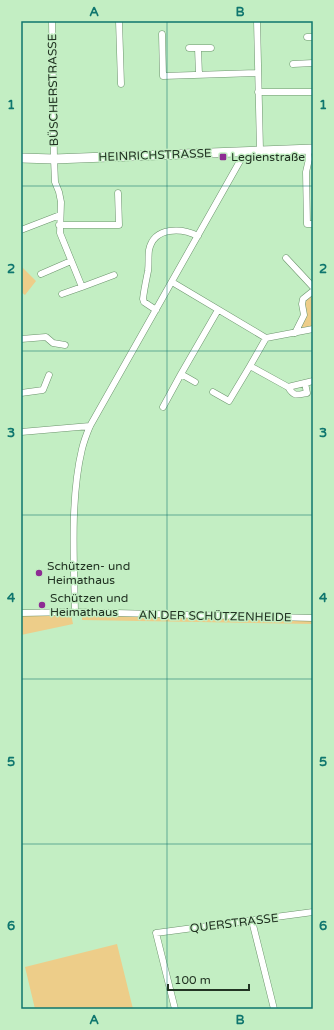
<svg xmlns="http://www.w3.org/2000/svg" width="334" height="1030" font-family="'Varela Round',sans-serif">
	<rect width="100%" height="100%" fill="#c3eec3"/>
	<path fill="#edcd89" d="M 21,266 L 36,281 L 25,295 L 21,292 Z
		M 313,294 L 313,327 L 299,330 L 305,301 Z
		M 71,614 L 73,624 L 21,635 L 21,615 Z
		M 82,615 L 313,620 L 313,624 L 82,620 Z
		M 117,944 L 133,1009 L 35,1009 L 25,967 Z"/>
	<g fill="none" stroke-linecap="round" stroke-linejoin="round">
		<defs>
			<path id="street" d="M 52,21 L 54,159 L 55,182 L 59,192 L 61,202 L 60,233 L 82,287 L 114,275
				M 119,21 L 121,84
				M 257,21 L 260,150
				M 162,34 L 163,76 L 257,73
				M 307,37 L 313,37
				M 189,48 L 198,48
				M 293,64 L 313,63
				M 199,75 L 198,48 L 211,48
				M 258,92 L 313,92
				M 308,149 L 309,159 L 306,172 L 307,224 L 313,224
				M 59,225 L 119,225 L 118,193
				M 21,230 L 60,215
				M 286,258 L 313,287
				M 41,274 L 71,261
				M 172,282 L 266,338 L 313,329
				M 62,294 L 82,287
				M 156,310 L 144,302 L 143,299 C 144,290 146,281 148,271 C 149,264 148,257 149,250 C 154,226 182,228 198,236
				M 295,333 L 304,315 L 302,304 L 303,299 L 313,291
				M 21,339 L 46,337 L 53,343 L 65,345
				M 250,366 L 266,338
				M 195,382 L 181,374 L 218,310
				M 288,387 C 294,397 297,395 307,393 L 305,383
				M 213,392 L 229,401 L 250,366 L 288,387 L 313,381
				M 21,393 L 43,390 L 49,375
				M 163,407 L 181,374
				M 21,432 L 90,426
				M 75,612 C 74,561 70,499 82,449 C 84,441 87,433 90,426 L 240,161 L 243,151
				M 21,613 L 75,612 L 313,618
				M 252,921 L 274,1009
				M 175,1009 L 156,933 L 313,912"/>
			<path id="secondary" d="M 21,158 L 54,159 L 313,149"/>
		</defs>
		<use href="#street" stroke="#6c946d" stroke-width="7"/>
		<use href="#secondary" stroke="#6c946d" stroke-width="10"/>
		<use href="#street" stroke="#fff" stroke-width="6"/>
		<use href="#secondary" stroke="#fff" stroke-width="9"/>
	</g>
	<path fill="none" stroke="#0f766e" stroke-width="1" stroke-opacity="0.55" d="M 167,21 L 167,1009M 21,186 L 313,186M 21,351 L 313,351M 21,515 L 313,515M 21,679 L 313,679M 21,844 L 313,844"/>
	<g fill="#8d2b93" stroke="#c3eec3" stroke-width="1.5">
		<rect x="219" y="153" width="8" height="8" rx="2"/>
		<circle cx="39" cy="573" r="4"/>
		<circle cx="42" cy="605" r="4"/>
	</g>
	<g text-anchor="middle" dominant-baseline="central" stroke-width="3" stroke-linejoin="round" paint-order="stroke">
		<g font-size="12" fill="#223323" stroke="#c3eec3">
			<text transform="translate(53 90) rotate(-91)">BÜSCHERSTRASSE</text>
			<text transform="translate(155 155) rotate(-2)">HEINRICHSTRASSE</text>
			<text transform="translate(215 616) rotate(1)">AN DER SCHÜTZENHEIDE</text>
			<text transform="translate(234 923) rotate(-7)">QUERSTRASSE</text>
		</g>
		<g font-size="12" fill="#223323" stroke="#c3eec3" text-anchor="start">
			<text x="231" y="157">Legienstraße</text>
			<text x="47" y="566">Schützen- und<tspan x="47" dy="14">Heimathaus</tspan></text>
			<text x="50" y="598">Schützen und<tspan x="50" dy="14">Heimathaus</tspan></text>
		</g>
	</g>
	<rect width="334" height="1030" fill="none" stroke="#c3eec3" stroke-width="44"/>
	<path d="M168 984v6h81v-6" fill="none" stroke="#223323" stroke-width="2"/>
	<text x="174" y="984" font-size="12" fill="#223323" stroke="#c3eec3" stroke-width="3" paint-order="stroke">100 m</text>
	<rect x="22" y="22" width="290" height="986" fill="none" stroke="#0f766e" stroke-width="1.5"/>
	<g font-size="13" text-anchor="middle" font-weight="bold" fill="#0f766e">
		<text x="94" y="16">A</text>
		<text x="240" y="16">B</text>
		<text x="11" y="109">1</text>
		<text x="323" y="109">1</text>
		<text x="11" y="273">2</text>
		<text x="323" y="273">2</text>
		<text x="11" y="437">3</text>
		<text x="323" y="437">3</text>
		<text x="11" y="602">4</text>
		<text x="323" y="602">4</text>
		<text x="11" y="766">5</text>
		<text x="323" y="766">5</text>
		<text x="11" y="930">6</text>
		<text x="323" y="930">6</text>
		<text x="94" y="1024">A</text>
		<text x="240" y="1024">B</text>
	</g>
</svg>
